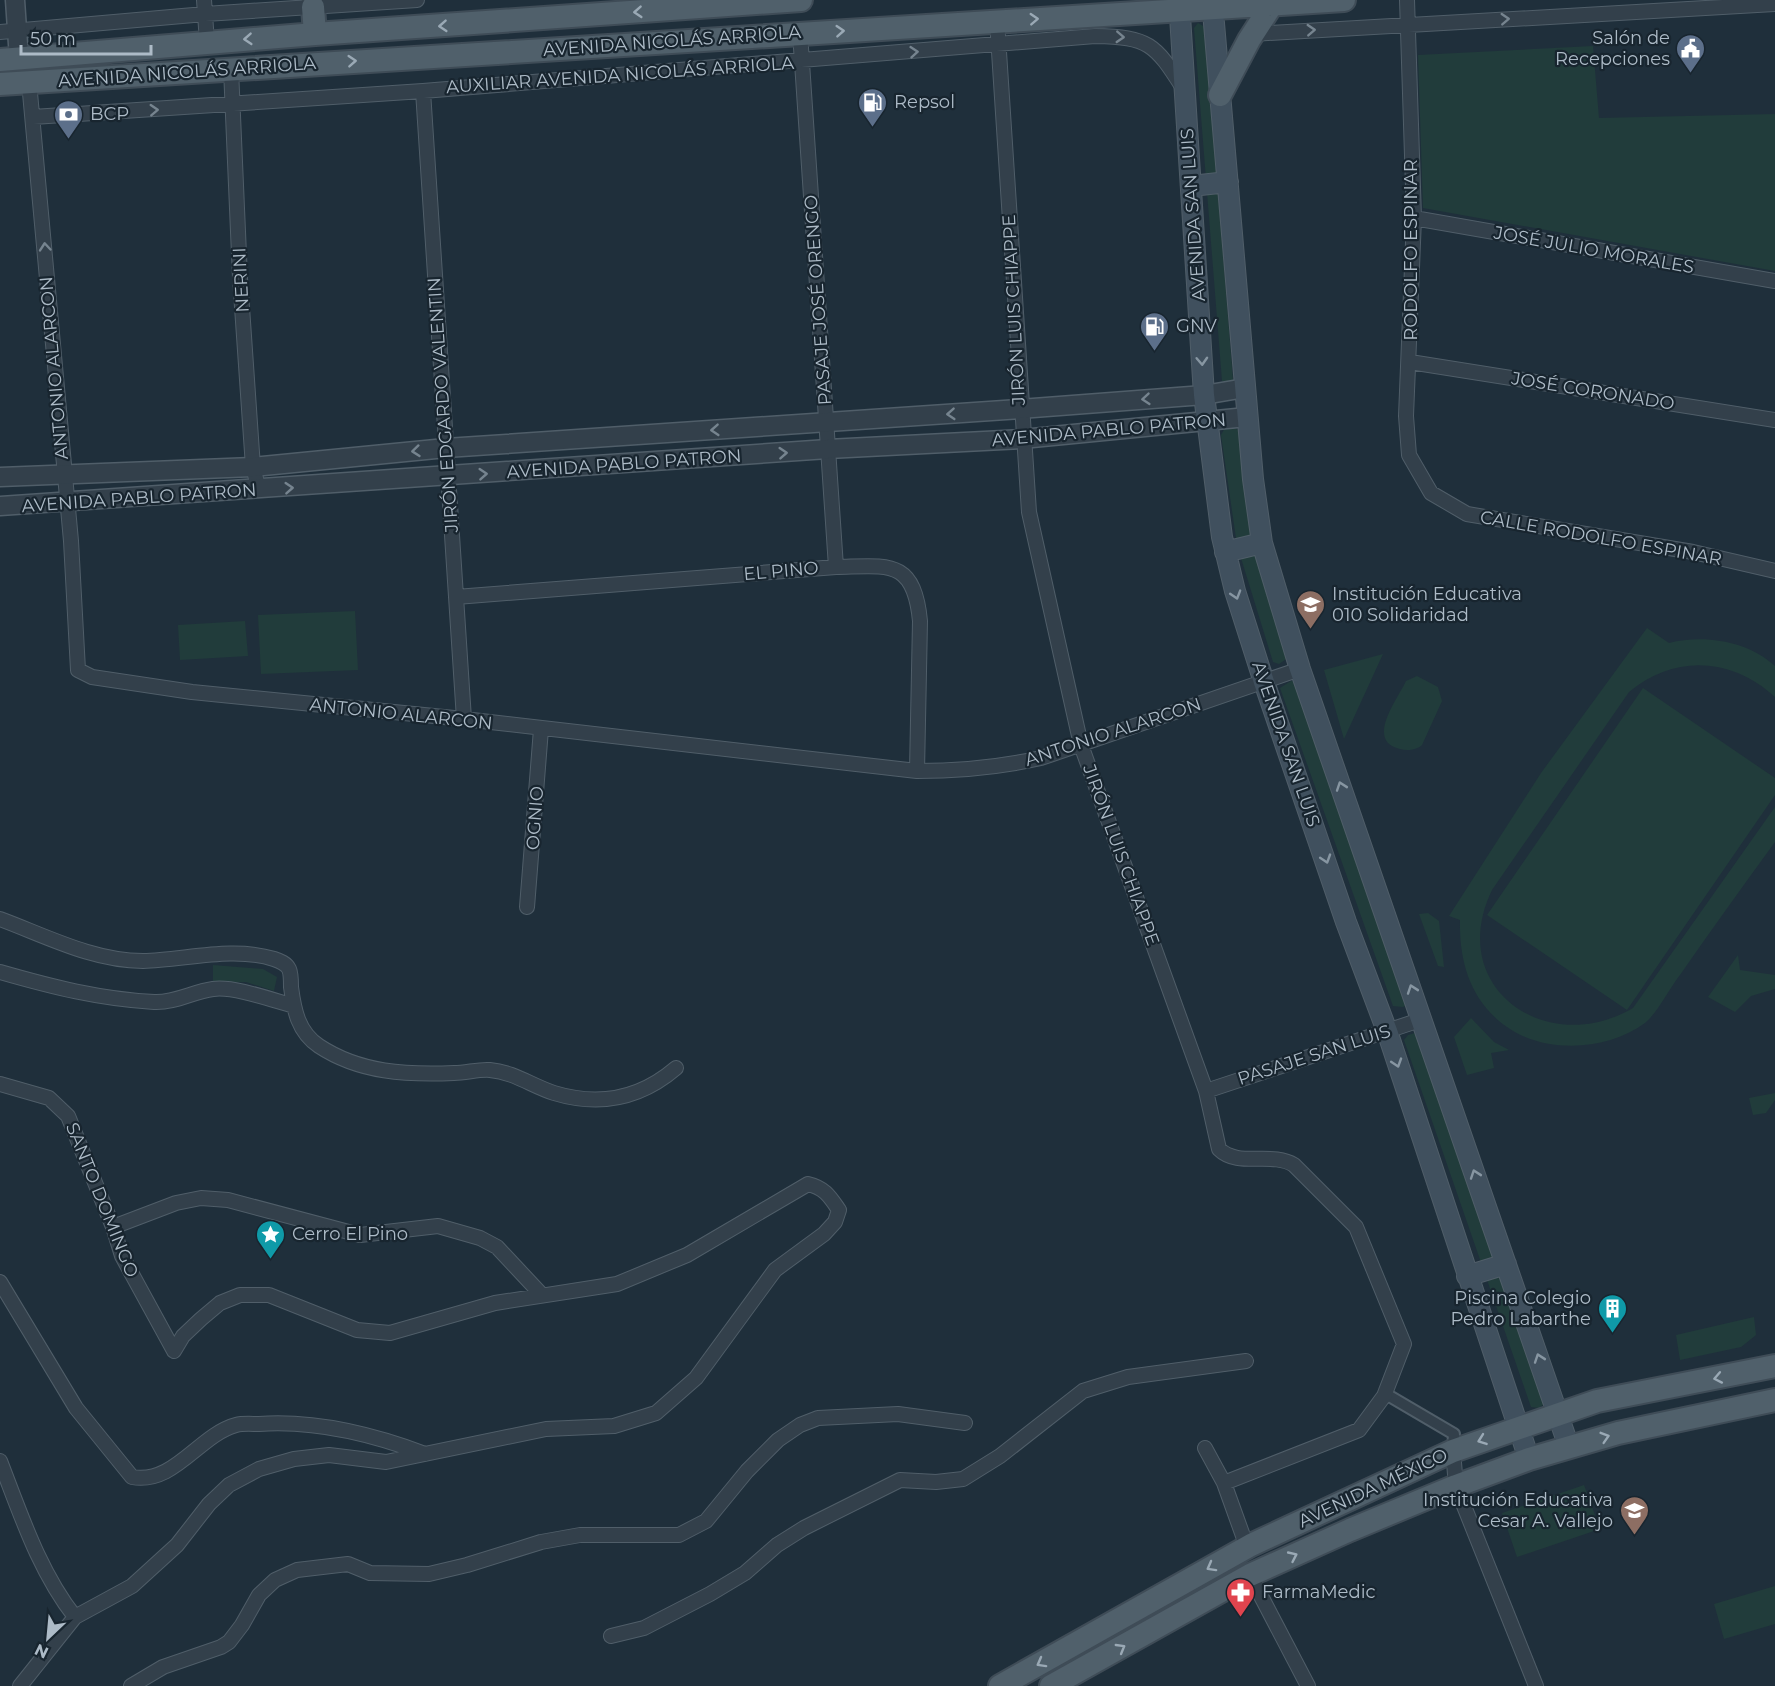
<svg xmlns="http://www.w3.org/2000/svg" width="1775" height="1686" font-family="Montserrat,sans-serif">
	<rect width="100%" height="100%" fill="#1f2f3b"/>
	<path fill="#213c3b" d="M 1198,23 L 1205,27 L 1233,380 L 1228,383 L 1222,381 L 1194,28 Z
		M 1593,46 L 1599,118 L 1775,114 L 1775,271 L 1423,208 L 1418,55 Z
		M 1226,426 L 1240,430 L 1289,657 L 1279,664 L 1273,662 L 1237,545 L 1221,435 Z
		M 355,611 L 358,670 L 261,674 L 258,615 Z
		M 245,621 L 248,656 L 180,660 L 178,625 Z
		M 1647,628 L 1669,643 C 1704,634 1748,641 1775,666 L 1775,697 C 1732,657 1674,654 1629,692 L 1492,890 C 1445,987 1546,1059 1633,1008 L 1775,807 L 1775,842 C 1743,886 1711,930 1680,975 C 1669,989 1658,1012 1645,1023 C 1607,1051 1545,1054 1507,1027 C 1471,1002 1459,963 1460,920 L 1449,916 L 1541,773 Z
		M 1383,654 L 1344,739 L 1324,670 Z
		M 1417,676 L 1438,687 L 1442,701 L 1422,745 C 1417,750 1407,751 1400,749 C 1365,741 1397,700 1406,681 Z
		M 1291,681 L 1297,682 L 1407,1005 L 1403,1007 L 1393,1006 L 1280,688 Z
		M 1643,688 L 1775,778 L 1775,795 L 1627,1010 L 1487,915 Z
		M 1428,913 L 1439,921 L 1444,967 L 1438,966 L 1419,914 Z
		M 1738,955 L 1740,970 L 1775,975 L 1775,989 L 1751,996 L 1735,1012 L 1708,997 Z
		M 213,965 L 263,969 L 277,977 L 274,991 L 246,982 L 213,983 Z
		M 1471,1018 L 1494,1042 L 1509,1050 L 1491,1053 L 1494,1068 L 1467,1075 L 1454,1037 Z
		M 1415,1033 L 1422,1034 L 1545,1403 L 1539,1408 L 1531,1407 L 1404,1040 L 1408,1035 Z
		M 1775,1093 L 1775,1100 L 1766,1113 L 1753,1115 L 1749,1098 Z
		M 1754,1317 L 1756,1335 L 1741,1347 L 1680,1360 L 1676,1335 Z
		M 1584,1485 L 1600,1529 L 1517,1557 L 1502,1513 Z
		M 1775,1586 L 1775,1624 L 1724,1639 L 1714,1604 Z"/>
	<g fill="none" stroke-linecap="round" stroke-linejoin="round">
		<defs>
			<path id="pedestrian" d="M 1384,1396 L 1391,1397 L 1454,1434 L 1453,1451"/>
			<path id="minor" d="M 204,0 L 207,42
				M 1407,0 L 1414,218 L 1406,416 L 1409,455 L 1431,493 L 1467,514 L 1693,552 L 1775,571
				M 997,21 L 1029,512 L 1081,745 L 1206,1091 L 1219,1149 C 1238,1168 1272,1151 1294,1165 L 1356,1227 L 1404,1344 L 1384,1396 L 1359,1430 L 1224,1483
				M 0,32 L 205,14 L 417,0
				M 800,33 L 836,567
				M 1252,34 L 1775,4
				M 231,69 L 240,278 L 253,467 L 259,490
				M 29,82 L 71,541 L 78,670 L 92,677 L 192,692 L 464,719 L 917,771 C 960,771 1000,767 1041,758 L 1300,669
				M 423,91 L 464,719
				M 33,117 L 423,91 L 1095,36 C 1149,37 1155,44 1183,88
				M 1414,218 L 1775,281
				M 1410,362 L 1775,420
				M 456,597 L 836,567 C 888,566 914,558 920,621 L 917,771
				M 527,907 L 541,729
				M 0,919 C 46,936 93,961 143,961 C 185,960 233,946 274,959 C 280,961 286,963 289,969 C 291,973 291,981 291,987 C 294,1010 298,1032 319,1046 C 360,1073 407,1075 454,1073 C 466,1073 479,1069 490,1070 C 514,1072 532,1086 554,1093 C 600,1107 641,1098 676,1068
				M 0,972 C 52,987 100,999 154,1002 C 175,1003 192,992 213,989 C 234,986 272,1000 294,1006
				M 0,1084 L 49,1098 L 68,1116 L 113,1227 L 122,1256 L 174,1351
				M 1206,1091 L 1423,1019
				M 113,1227 L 176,1203 L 201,1198 L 228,1200 L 360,1235 L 438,1226 L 480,1238 L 497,1247 L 541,1294
				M 0,1282 L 76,1408 L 132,1477 C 174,1485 199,1435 236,1425 C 243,1423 252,1424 259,1424 C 316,1420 372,1434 425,1454
				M 1205,1448 L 1224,1483 L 1247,1547
				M 1453,1451 L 1456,1486 L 1536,1686
				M 0,1461 C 21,1515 39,1571 75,1617
				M 1250,1575 L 1308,1686
				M 611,1636 L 644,1628 L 710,1594 L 745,1573 L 777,1545 L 804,1528 L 900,1480 L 936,1482 L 963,1479 L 1000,1456 L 1083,1391 L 1128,1377 L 1246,1361
				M 20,1686 L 75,1617 L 132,1586 L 177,1545 L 209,1504 L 229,1485 L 259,1469 L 294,1459 L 329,1455 L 386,1462 L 546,1429 L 614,1426 L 656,1413 L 696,1378 L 775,1270 L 824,1234 L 835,1222 L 839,1210 C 830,1197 825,1188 808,1184 L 687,1255 L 617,1284 L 495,1303 L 390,1333 L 357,1330 L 269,1295 L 240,1295 L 220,1303 L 201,1319 L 183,1336 L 174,1351
				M 131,1686 L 163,1667 L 221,1647 L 229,1642 L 242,1625 L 259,1595 L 275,1580 L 297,1570 L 348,1564 L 370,1573 L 429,1574 L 467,1565 L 541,1542 L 580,1535 L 679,1535 L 706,1521 L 747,1471 L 778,1440 L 800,1425 L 818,1418 L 898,1414 L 965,1423"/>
			<path id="tertiary" d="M 15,0 L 19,59
				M 0,477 L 253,467 L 446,448 L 1020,409 L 1204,395 L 1245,388
				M 0,506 L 828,449 L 1022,439 L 1247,417"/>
			<path id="secondary" d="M 1179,0 L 1204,395 L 1222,537 L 1235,591 L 1264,682 L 1346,922 L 1387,1031 L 1529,1459
				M 1212,0 L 1253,479 L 1262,543 L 1300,669 L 1569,1447
				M 1191,186 L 1228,182
				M 1225,552 L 1262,543
				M 1467,1276 L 1506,1264"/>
			<path id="primary" d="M 313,7 L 315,34
				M 0,60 L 315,34 L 801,0
				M 0,84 L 1344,0
				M 1220,95 L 1249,40 L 1271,6
				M 1000,1686 L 1251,1545 L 1453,1451 L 1597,1401 L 1775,1366
				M 1051,1686 L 1250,1575 L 1350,1530 L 1456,1486 L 1529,1459 L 1618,1433 L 1775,1400"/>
		</defs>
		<use href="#pedestrian" stroke="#505e69" stroke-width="14"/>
		<use href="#minor" stroke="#505e69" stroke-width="16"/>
		<use href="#tertiary" stroke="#505e69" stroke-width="21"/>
		<use href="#secondary" stroke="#505e69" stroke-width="22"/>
		<use href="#primary" stroke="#3f4c57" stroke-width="26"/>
		<use href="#pedestrian" stroke="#33404b" stroke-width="10"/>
		<use href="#minor" stroke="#33404b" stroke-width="14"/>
		<use href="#tertiary" stroke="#33404b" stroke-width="18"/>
		<use href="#secondary" stroke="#40505e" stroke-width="20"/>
		<use href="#primary" stroke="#50606b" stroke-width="22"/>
	</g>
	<defs><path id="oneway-chevron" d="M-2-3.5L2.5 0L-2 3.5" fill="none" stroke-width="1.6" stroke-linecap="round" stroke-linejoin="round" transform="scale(1.5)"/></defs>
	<g stroke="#9aa9b5">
		<use href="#oneway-chevron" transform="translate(638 12) rotate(176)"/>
		<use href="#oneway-chevron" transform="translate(1034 19) rotate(-3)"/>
		<use href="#oneway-chevron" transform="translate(443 26) rotate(176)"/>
		<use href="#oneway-chevron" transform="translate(840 31) rotate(-4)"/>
		<use href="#oneway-chevron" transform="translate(248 39) rotate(176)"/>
		<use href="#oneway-chevron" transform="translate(352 61) rotate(-4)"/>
		<use href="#oneway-chevron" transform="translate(1718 1378) rotate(169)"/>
		<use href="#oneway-chevron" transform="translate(1605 1437) rotate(-17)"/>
		<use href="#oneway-chevron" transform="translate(1482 1440) rotate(160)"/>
		<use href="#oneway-chevron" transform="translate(1293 1556) rotate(-25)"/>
		<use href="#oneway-chevron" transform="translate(1211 1567) rotate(151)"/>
		<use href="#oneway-chevron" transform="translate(1121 1648) rotate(-30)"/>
		<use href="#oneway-chevron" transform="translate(1041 1663) rotate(151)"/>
	</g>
	<g stroke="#76848f">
		<use href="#oneway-chevron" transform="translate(1505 19) rotate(-3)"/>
		<use href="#oneway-chevron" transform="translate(1311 30) rotate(-3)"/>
		<use href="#oneway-chevron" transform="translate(1120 37) rotate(3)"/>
		<use href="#oneway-chevron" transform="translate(914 52) rotate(-5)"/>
		<use href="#oneway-chevron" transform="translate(154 110) rotate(-3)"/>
		<use href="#oneway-chevron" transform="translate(45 247) rotate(-95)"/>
		<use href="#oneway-chevron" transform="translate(1146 399) rotate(175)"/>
		<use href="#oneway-chevron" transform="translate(951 414) rotate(176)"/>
		<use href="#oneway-chevron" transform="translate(715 430) rotate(176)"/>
		<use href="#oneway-chevron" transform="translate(416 451) rotate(174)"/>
		<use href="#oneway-chevron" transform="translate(783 453) rotate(-4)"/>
		<use href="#oneway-chevron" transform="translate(483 474) rotate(-4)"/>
		<use href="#oneway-chevron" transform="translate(289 488) rotate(-4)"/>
	</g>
	<g stroke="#8796a2">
		<use href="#oneway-chevron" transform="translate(1202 361) rotate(87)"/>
		<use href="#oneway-chevron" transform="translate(1236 595) rotate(73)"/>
		<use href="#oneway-chevron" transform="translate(1341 786) rotate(-109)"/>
		<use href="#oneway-chevron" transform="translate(1326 859) rotate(72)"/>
		<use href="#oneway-chevron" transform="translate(1412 989) rotate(-109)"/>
		<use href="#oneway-chevron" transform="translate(1397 1063) rotate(72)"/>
		<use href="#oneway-chevron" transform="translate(1475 1174) rotate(-109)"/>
		<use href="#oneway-chevron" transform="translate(1539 1358) rotate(-109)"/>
	</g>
	<defs>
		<symbol id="civic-pin" viewBox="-11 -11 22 30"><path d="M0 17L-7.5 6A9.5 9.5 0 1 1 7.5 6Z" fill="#5c6f8a" stroke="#18252f"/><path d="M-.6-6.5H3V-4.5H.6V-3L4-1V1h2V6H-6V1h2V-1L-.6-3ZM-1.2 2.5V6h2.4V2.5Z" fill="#fff"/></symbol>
		<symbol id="fuel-pin" viewBox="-11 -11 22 30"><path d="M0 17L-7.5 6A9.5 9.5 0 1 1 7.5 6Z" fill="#5c6f8a" stroke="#18252f"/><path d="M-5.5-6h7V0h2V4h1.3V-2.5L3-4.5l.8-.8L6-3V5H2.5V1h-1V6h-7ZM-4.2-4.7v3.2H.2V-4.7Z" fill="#fff"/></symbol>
		<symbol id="bank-pin" viewBox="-11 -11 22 30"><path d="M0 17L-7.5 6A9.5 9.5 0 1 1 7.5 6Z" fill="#5c6f8a" stroke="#18252f"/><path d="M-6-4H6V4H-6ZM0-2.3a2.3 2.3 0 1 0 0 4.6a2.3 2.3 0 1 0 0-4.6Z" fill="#fff"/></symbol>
		<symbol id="school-pin" viewBox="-11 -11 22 30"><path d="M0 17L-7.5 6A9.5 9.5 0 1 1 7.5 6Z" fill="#8d6e63" stroke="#18252f"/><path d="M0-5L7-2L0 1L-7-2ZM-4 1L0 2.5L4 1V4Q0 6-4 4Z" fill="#fff"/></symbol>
		<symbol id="sight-pin" viewBox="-11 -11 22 30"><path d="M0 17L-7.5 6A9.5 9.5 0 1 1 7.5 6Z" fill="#0f9aa8" stroke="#18252f"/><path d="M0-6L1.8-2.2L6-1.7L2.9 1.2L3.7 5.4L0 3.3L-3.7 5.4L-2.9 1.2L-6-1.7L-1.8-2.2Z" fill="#fff"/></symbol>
		<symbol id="building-pin" viewBox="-11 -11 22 30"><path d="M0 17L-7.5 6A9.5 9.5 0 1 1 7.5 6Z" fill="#0f9aa8" stroke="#18252f"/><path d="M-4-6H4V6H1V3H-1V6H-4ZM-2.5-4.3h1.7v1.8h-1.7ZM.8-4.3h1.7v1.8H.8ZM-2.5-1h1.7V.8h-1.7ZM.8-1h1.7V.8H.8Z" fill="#fff"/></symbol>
		<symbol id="pharmacy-pin" viewBox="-11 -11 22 30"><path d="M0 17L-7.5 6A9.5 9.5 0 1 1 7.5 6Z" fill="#e0444e" stroke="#18252f"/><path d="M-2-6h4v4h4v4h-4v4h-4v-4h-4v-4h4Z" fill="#fff"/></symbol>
	</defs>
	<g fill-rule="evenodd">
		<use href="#civic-pin" x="1674" y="32" width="33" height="45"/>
		<use href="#fuel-pin" x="856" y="86" width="33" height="45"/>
		<use href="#bank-pin" x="52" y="98" width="33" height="45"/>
		<use href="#fuel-pin" x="1138" y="310" width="33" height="45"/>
		<use href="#school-pin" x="1294" y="588" width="33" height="45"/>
		<use href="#sight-pin" x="254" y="1218" width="33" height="45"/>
		<use href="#building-pin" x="1596" y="1292" width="33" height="45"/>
		<use href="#school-pin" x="1618" y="1494" width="33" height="45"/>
		<use href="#pharmacy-pin" x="1224" y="1576" width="33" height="45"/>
	</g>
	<g text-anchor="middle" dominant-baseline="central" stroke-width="4.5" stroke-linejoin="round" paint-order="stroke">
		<g font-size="18" fill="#adbbc7" stroke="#18252f" text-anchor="start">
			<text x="1670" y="38" text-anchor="end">Salón de<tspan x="1670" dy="21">Recepciones</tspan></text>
			<text x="894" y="102">Repsol</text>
			<text x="90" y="114">BCP</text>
			<text x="1176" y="326">GNV</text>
			<text x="1332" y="594">Institución Educativa<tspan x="1332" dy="21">010 Solidaridad</tspan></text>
			<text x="292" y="1234">Cerro El Pino</text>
			<text x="1591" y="1298" text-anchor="end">Piscina Colegio<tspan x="1591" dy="21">Pedro Labarthe</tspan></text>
			<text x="1613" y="1500" text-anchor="end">Institución Educativa<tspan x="1613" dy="21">Cesar A. Vallejo</tspan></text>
			<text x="1262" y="1592">FarmaMedic</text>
		</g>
		<g font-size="18" fill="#adbbc7" stroke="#18252f">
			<text transform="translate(672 41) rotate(-4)">AVENIDA NICOLÁS ARRIOLA</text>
			<text transform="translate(187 72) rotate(-4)">AVENIDA NICOLÁS ARRIOLA</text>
			<text transform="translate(620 75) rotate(-4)">AUXILIAR AVENIDA NICOLÁS ARRIOLA</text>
			<text transform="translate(1193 215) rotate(-94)">AVENIDA SAN LUIS</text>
			<text transform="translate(1411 250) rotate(-90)">RODOLFO ESPINAR</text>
			<text transform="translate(1594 250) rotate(10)">JOSÉ JULIO MORALES</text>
			<text transform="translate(241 280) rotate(-93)">NERINI</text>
			<text transform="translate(818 300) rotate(-94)">PASAJE JOSÉ ORENGO</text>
			<text transform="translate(1014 310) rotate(-93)">JIRÓN LUIS CHIAPPE</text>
			<text transform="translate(54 368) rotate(-95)">ANTONIO ALARCON</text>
			<text transform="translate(1593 391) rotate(9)">JOSÉ CORONADO</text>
			<text transform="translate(443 405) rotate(-94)">JIRÓN EDGARDO VALENTIN</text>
			<text transform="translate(1109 430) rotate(-5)">AVENIDA PABLO PATRON</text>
			<text transform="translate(624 464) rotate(-4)">AVENIDA PABLO PATRON</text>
			<text transform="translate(139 498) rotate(-4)">AVENIDA PABLO PATRON</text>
			<text transform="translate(1601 538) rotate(10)">CALLE RODOLFO ESPINAR</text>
			<text transform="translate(781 571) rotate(-5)">EL PINO</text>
			<text transform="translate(401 714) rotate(6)">ANTONIO ALARCON</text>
			<text transform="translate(1113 732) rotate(-18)">ANTONIO ALARCON</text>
			<text transform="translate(1286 744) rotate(71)">AVENIDA SAN LUIS</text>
			<text transform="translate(535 818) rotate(-86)">OGNIO</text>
			<text transform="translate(1121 855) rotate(70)">JIRÓN LUIS CHIAPPE</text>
			<text transform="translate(1314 1055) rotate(-18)">PASAJE SAN LUIS</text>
			<text transform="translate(102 1200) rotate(68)">SANTO DOMINGO</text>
			<text transform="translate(1373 1488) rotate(-25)">AVENIDA MÉXICO</text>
		</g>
	</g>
	<g transform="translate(48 1638) rotate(206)" stroke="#18252f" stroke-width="4.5" paint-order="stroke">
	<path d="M0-4.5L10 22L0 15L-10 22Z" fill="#adbbc7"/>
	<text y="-9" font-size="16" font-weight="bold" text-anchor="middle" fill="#adbbc7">N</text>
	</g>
	<path d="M21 45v9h130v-9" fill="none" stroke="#adbbc7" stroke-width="3"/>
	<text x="30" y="45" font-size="18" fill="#adbbc7" stroke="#18252f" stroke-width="4.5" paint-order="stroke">50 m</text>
</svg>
